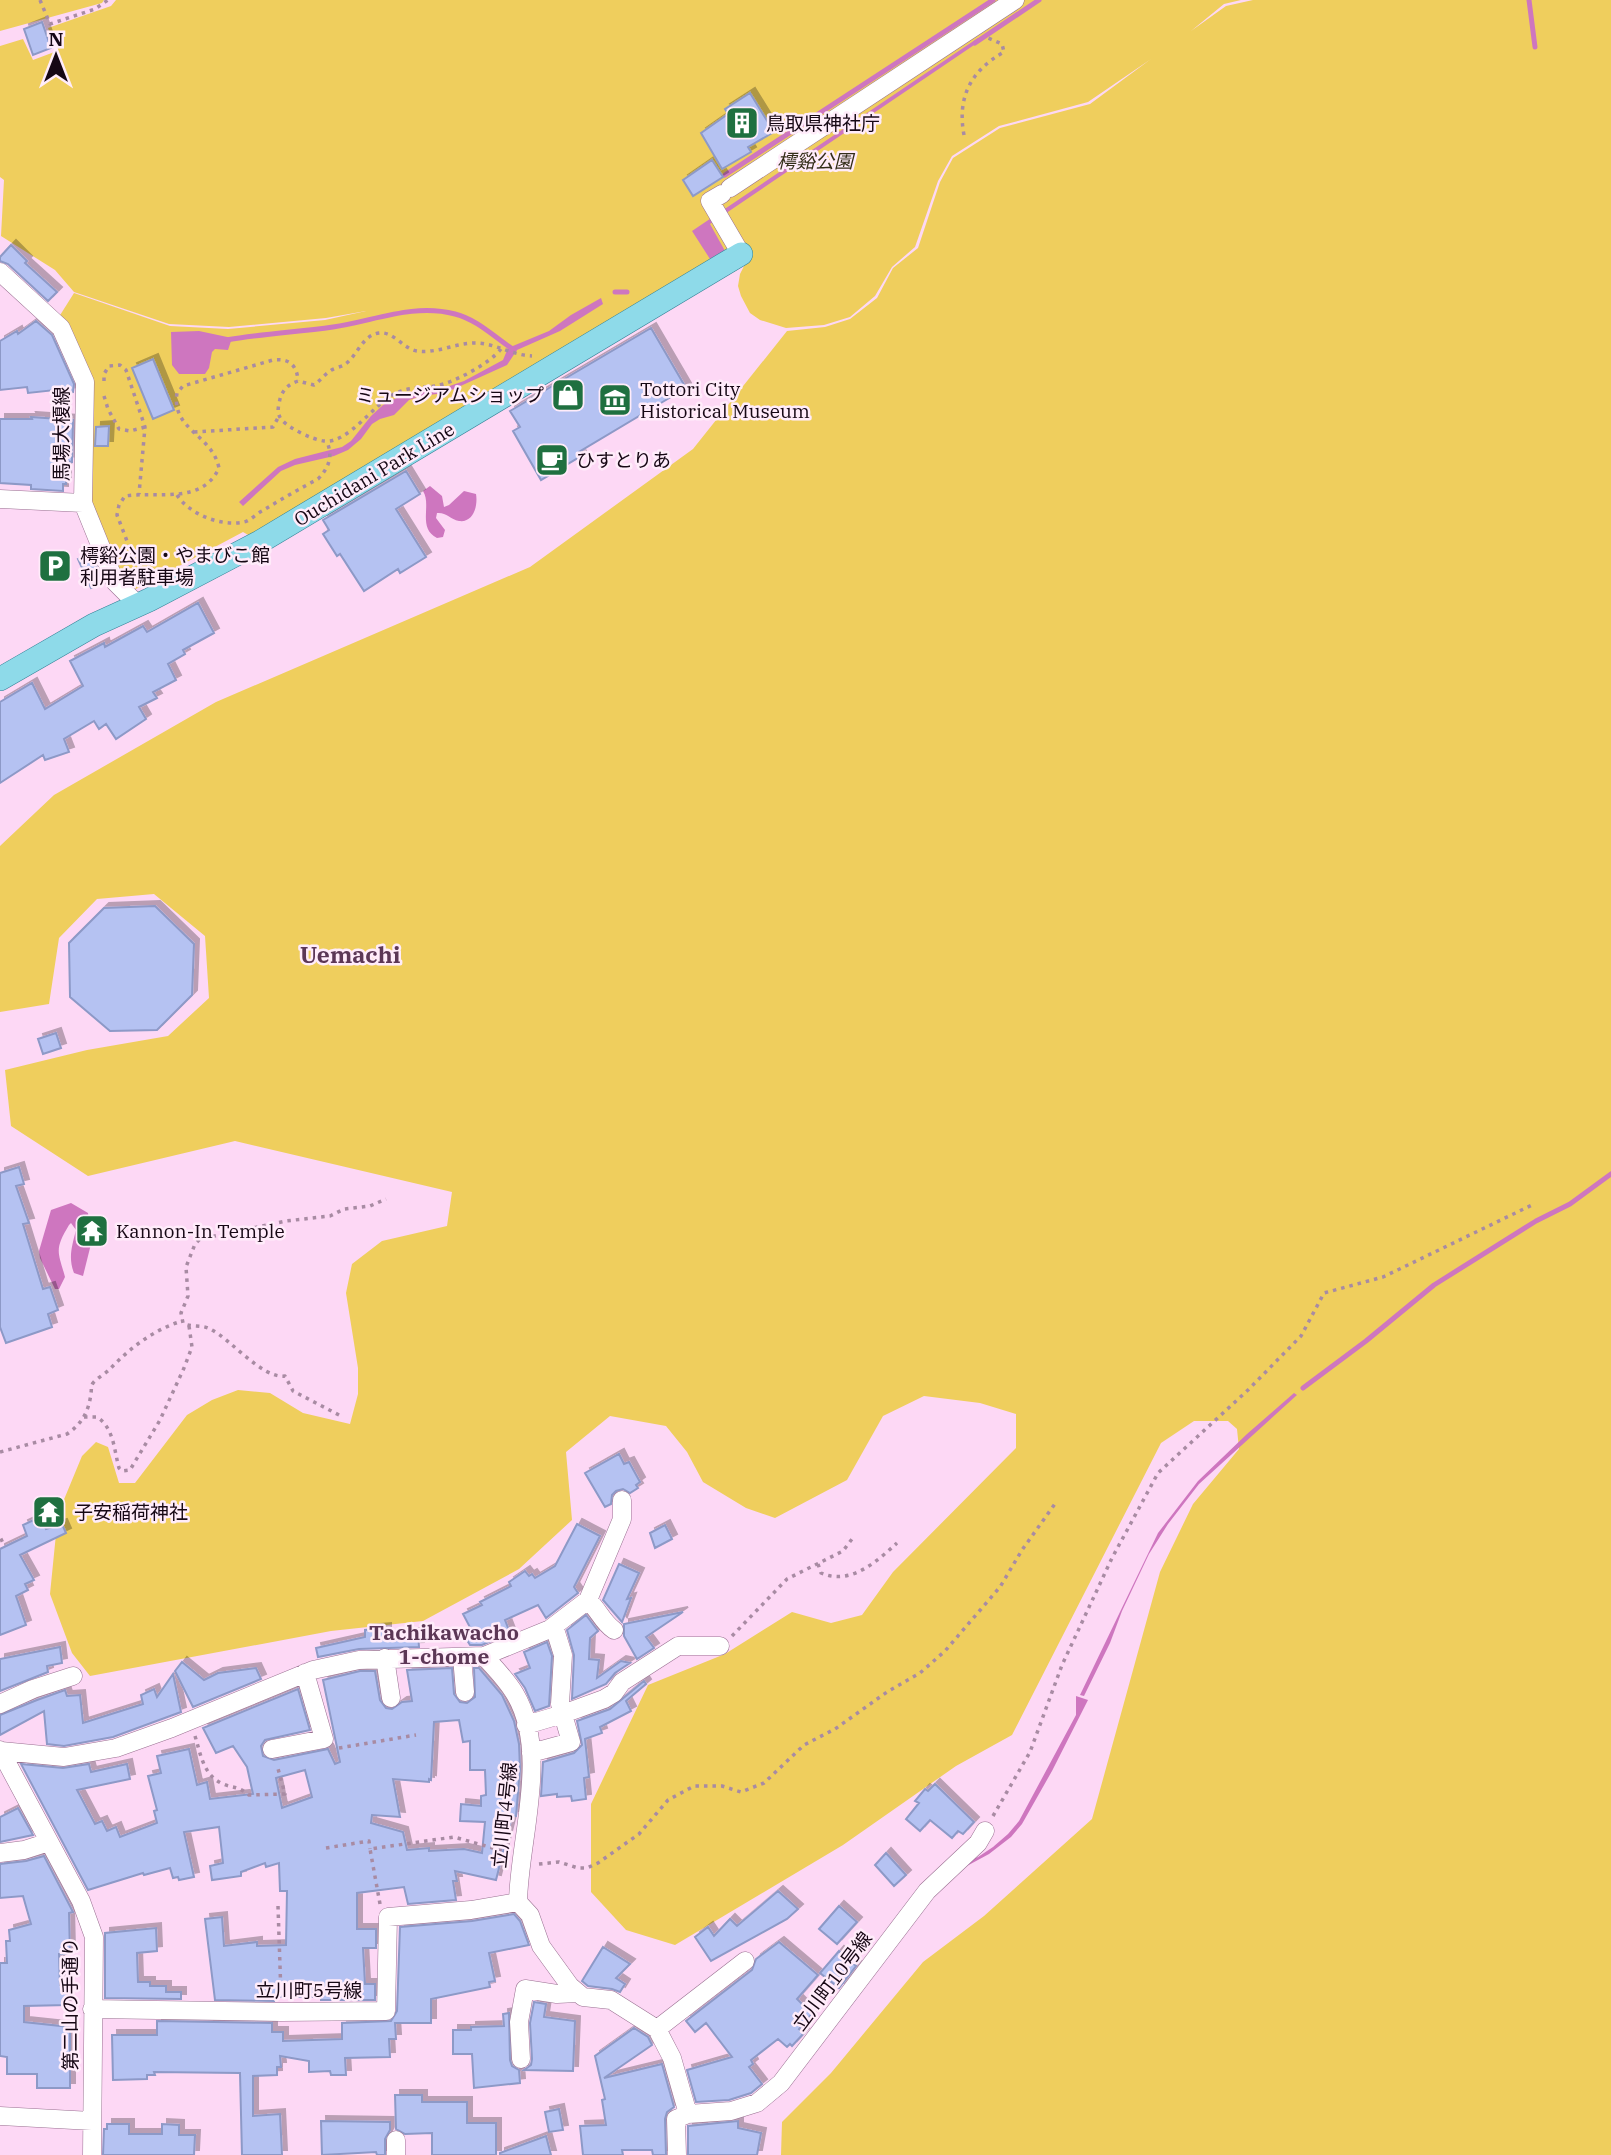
<svg xmlns="http://www.w3.org/2000/svg" width="1611" height="2155" font-family="'IBM Plex Serif','Noto Sans JP',serif">
	<defs>
		<filter id="shadow"><feDropShadow dx="5" dy="-5" stdDeviation="0" flood-color="#0004"/></filter>
	</defs>
	<rect width="100%" height="100%" fill="#fdd8f5"/>
	<path fill="#efce5d" d="M 0,0 L 104,0 L 102,3 L 0,31 Z
		M 116,0 L 1241,0 L 1224,4 L 1191,31 L 1226,6 L 1253,0 L 1611,0 L 1611,2155 L 781,2155 L 782,2122 L 831,2073 L 923,1962 L 984,1916 L 1092,1819 L 1160,1572 L 1193,1504 L 1239,1449 L 1237,1429 L 1228,1421 L 1194,1421 L 1161,1443 L 1012,1735 L 956,1766 L 843,1845 L 675,1945 L 626,1930 L 591,1892 L 591,1804 L 648,1685 L 725,1654 L 792,1612 L 831,1623 L 862,1615 L 893,1572 L 1016,1448 L 1016,1414 L 980,1403 L 924,1396 L 883,1416 L 847,1480 L 775,1518 L 746,1508 L 703,1482 L 687,1452 L 666,1426 L 610,1416 L 566,1452 L 572,1520 L 519,1569 L 423,1621 L 331,1631 L 90,1676 L 72,1653 L 50,1594 L 58,1514 L 82,1456 L 96,1442 L 108,1447 L 119,1483 L 135,1483 L 187,1415 L 212,1400 L 238,1390 L 270,1393 L 303,1413 L 350,1424 L 358,1394 L 358,1368 L 346,1293 L 352,1264 L 382,1241 L 447,1226 L 452,1192 L 235,1141 L 88,1176 L 11,1126 L 5,1070 L 87,1050 L 168,1036 L 209,998 L 205,936 L 154,894 L 97,899 L 59,938 L 49,1004 L 0,1012 L 0,846 L 54,795 L 216,702 L 530,567 L 693,449 L 787,331 L 825,327 L 850,319 L 877,298 L 893,268 L 918,248 L 940,182 L 953,158 L 1000,128 L 1090,104 L 1151,59 L 1088,102 L 999,126 L 952,156 L 938,181 L 915,247 L 892,267 L 875,296 L 850,317 L 824,325 L 786,328 L 760,320 L 750,313 L 741,296 L 738,286 L 740,274 L 745,264 L 734,272 L 725,253 L 250,536 L 243,532 L 136,589 L 122,579 L 89,498 L 89,384 L 57,320 L 74,293 L 170,326 L 228,329 L 325,320 L 366,311 L 326,318 L 229,327 L 169,324 L 74,292 L 55,270 L 1,236 L 4,180 L 0,177 L 0,46 L 23,39 L 33,60 L 57,51 L 48,28 L 111,6 Z"/>
	<path fill="#ce76bf" d="M 978,38 L 980,41 L 710,224 L 725,251 L 710,259 L 692,231 Z
		M 601,298 L 603,304 L 560,331 L 517,350 L 507,365 L 445,393 L 421,396 L 409,400 L 394,415 L 380,419 L 372,424 L 361,439 L 348,450 L 334,456 L 295,465 L 281,471 L 243,506 L 239,502 L 278,467 L 295,459 L 342,447 L 351,441 L 371,416 L 383,405 L 404,394 L 438,390 L 464,381 L 503,360 L 508,348 L 549,331 L 571,315 Z
		M 199,331 L 232,338 L 228,350 L 215,349 L 212,352 L 209,368 L 205,374 L 179,374 L 172,365 L 171,332 Z
		M 430,486 L 442,496 L 444,507 L 449,505 L 464,491 L 476,494 C 478,505 474,523 459,521 C 450,519 446,512 437,513 L 436,518 L 445,530 L 443,537 L 437,538 C 417,528 432,505 423,491 Z
		M 71,1203 L 88,1213 L 92,1240 L 83,1276 L 74,1273 C 68,1258 72,1246 76,1230 L 71,1223 L 69,1225 C 54,1250 58,1251 65,1277 L 59,1289 L 55,1289 L 40,1258 L 39,1251 L 51,1210 Z
		M 1294,1393 L 1297,1395 L 1199,1484 L 1168,1524 L 1149,1554 L 1122,1611 L 1110,1643 L 1084,1696 L 1080,1695 L 1158,1533 L 1198,1481 L 1247,1434 Z
		M 1076,1696 L 1088,1700 L 1052,1771 L 1022,1824 L 1011,1837 L 989,1854 L 965,1867 L 921,1909 L 854,2002 L 781,2095 C 767,2106 753,2114 736,2118 L 761,2105 L 906,1922 L 962,1863 L 978,1857 L 993,1847 L 1008,1834 L 1019,1821 L 1076,1715 Z"/>
	<g fill="none" stroke-linecap="round" stroke-linejoin="round">
		<path stroke="#ce76bf" stroke-width="5" d="M 1529,0 L 1535,47
			M 975,43 L 1039,0
			M 725,175 L 993,0
			M 615,292 L 627,292
			M 226,340 C 262,334 297,332 333,327 C 374,321 413,303 455,314 C 478,320 494,337 514,350
			M 1303,1388 L 1366,1341 L 1434,1285 L 1536,1221 L 1570,1204 L 1611,1174"/>
	</g>
	<path fill="#b5c2f2" stroke="#8d99c7" stroke-width="2" fill-rule="evenodd" filter="url(#shadow)" d="M 42,22 L 51,48 L 33,55 L 24,29 Z
		M 750,93 L 774,132 L 748,147 L 751,152 L 722,169 L 701,133 L 728,114 L 725,109 Z
		M 712,160 L 723,177 L 693,196 L 683,180 Z
		M 11,245 L 27,261 L 25,263 L 57,292 L 48,301 L 8,264 L 0,261 L 0,257 Z
		M 36,321 L 52,335 L 74,384 L 73,392 L 65,393 L 64,389 L 28,393 L 27,387 L 0,390 L 0,341 L 17,331 L 18,334 Z
		M 651,328 L 686,388 L 579,452 L 581,456 L 541,480 L 513,431 L 520,427 L 510,411 Z
		M 153,359 L 174,410 L 153,419 L 132,368 Z
		M 31,417 L 73,420 L 72,462 L 66,461 L 66,484 L 63,484 L 63,491 L 31,489 L 31,485 L 0,483 L 0,419 L 32,419 Z
		M 109,426 L 108,446 L 95,446 L 96,427 Z
		M 406,471 L 420,494 L 396,509 L 426,557 L 400,573 L 398,569 L 364,591 L 340,554 L 337,556 L 323,534 L 329,530 L 323,520 Z
		M 91,554 L 103,583 L 91,588 L 78,559 Z
		M 198,603 L 214,633 L 183,650 L 185,654 L 168,664 L 176,680 L 153,692 L 157,698 L 139,707 L 146,719 L 116,739 L 106,724 L 99,729 L 94,721 L 64,739 L 69,752 L 45,760 L 43,755 L 0,783 L 0,702 L 32,683 L 45,709 L 83,686 L 70,661 L 104,643 L 105,647 L 143,626 L 147,632 Z
		M 155,906 L 194,944 L 192,995 L 157,1030 L 110,1031 L 70,997 L 69,943 L 104,908 Z
		M 56,1033 L 61,1048 L 43,1054 L 38,1039 Z
		M 19,1167 L 24,1184 L 16,1186 L 29,1223 L 23,1224 L 43,1289 L 50,1287 L 58,1310 L 48,1314 L 52,1327 L 6,1343 L 0,1327 L 0,1173 Z
		M 619,1454 L 624,1464 L 629,1462 L 640,1482 L 636,1485 L 638,1488 L 630,1493 L 623,1489 L 616,1491 L 612,1495 L 611,1504 L 605,1507 L 585,1473 Z
		M 40,1517 L 46,1529 L 62,1524 L 66,1533 L 20,1555 L 34,1580 L 25,1584 L 28,1590 L 16,1596 L 26,1625 L 0,1635 L 0,1549 L 27,1536 L 23,1525 Z
		M 577,1524 L 600,1536 L 574,1587 L 578,1593 L 546,1618 L 538,1605 L 505,1620 L 510,1633 L 482,1645 L 470,1645 L 465,1637 L 473,1633 L 463,1614 L 482,1605 L 480,1602 L 511,1586 L 509,1582 L 525,1571 L 529,1576 L 532,1574 L 535,1578 L 555,1566 Z
		M 665,1525 L 672,1539 L 655,1548 L 650,1533 Z
		M 619,1564 L 639,1573 L 627,1599 L 631,1598 L 622,1622 L 603,1600 Z
		M 683,1612 L 646,1637 L 654,1648 L 637,1659 L 624,1636 L 624,1624 Z
		M 586,1615 L 598,1631 L 590,1638 L 589,1659 L 599,1660 L 597,1678 L 621,1661 L 630,1663 L 615,1673 L 606,1684 L 572,1699 L 574,1655 L 567,1630 Z
		M 386,1628 L 386,1636 L 418,1633 L 419,1647 L 359,1649 L 318,1657 L 316,1648 L 365,1637 L 365,1630 Z
		M 547,1642 L 552,1656 L 549,1706 L 535,1711 L 525,1688 L 515,1674 L 530,1668 L 524,1652 Z
		M 60,1647 L 62,1663 L 47,1666 L 48,1672 L 0,1691 L 0,1659 Z
		M 182,1662 L 204,1680 L 218,1673 L 256,1668 L 261,1679 L 193,1707 L 175,1671 Z
		M 452,1668 L 454,1694 L 460,1702 L 467,1703 L 475,1697 L 474,1668 L 479,1668 L 502,1695 L 514,1721 L 519,1744 L 520,1769 L 516,1816 L 512,1816 L 496,1880 L 455,1871 L 457,1881 L 453,1881 L 456,1900 L 408,1904 L 404,1887 L 357,1893 L 357,1929 L 376,1929 L 376,1948 L 363,1948 L 365,1984 L 375,1984 L 375,2000 L 321,2000 L 321,1997 L 274,1997 L 274,2001 L 215,2000 L 205,1919 L 222,1917 L 224,1946 L 257,1942 L 257,1946 L 286,1945 L 287,1891 L 280,1891 L 279,1863 L 266,1867 L 265,1863 L 241,1872 L 241,1876 L 212,1880 L 210,1866 L 223,1863 L 219,1827 L 184,1832 L 194,1877 L 179,1880 L 178,1877 L 173,1878 L 170,1868 L 144,1875 L 143,1873 L 88,1890 L 21,1764 L 63,1768 L 89,1764 L 91,1772 L 127,1764 L 130,1779 L 77,1790 L 95,1824 L 102,1821 L 107,1831 L 116,1827 L 120,1837 L 157,1823 L 154,1811 L 157,1810 L 148,1776 L 161,1773 L 157,1756 L 189,1749 L 197,1785 L 207,1782 L 210,1799 L 253,1794 L 247,1767 L 233,1746 L 216,1753 L 203,1728 L 298,1689 L 310,1730 L 265,1740 L 261,1746 L 263,1756 L 274,1760 L 328,1749 L 335,1764 L 340,1762 L 323,1680 L 360,1671 L 375,1671 L 380,1700 L 386,1708 L 392,1709 L 402,1702 L 412,1701 L 407,1670 ZM 459,1720 L 463,1742 L 470,1741 L 470,1770 L 485,1770 L 486,1795 L 481,1796 L 481,1806 L 461,1804 L 460,1821 L 485,1822 L 482,1853 L 464,1849 L 429,1851 L 429,1848 L 407,1850 L 403,1832 L 371,1823 L 372,1815 L 400,1817 L 393,1779 L 429,1782 L 429,1779 L 431,1780 L 434,1722 ZM 305,1770 L 312,1797 L 282,1808 L 276,1778 Z
		M 173,1674 L 181,1712 L 113,1737 L 64,1746 L 47,1744 L 44,1711 L 0,1735 L 0,1715 L 37,1700 L 65,1690 L 67,1696 L 80,1695 L 83,1723 L 143,1704 L 141,1695 L 154,1689 L 157,1697 Z
		M 644,1681 L 646,1684 L 626,1701 L 631,1711 L 600,1727 L 602,1733 L 585,1739 L 589,1777 L 584,1778 L 586,1799 L 572,1801 L 571,1796 L 557,1797 L 557,1794 L 541,1796 L 543,1762 L 574,1753 L 582,1745 L 577,1721 L 610,1709 Z
		M 935,1784 L 974,1822 L 963,1834 L 958,1831 L 952,1838 L 930,1820 L 920,1831 L 906,1819 L 919,1803 L 915,1801 L 925,1789 L 928,1791 Z
		M 18,1808 L 33,1835 L 0,1842 L 0,1817 Z
		M 886,1853 L 906,1875 L 894,1886 L 875,1865 Z
		M 44,1856 L 73,1912 L 69,1913 L 70,1954 L 59,1954 L 60,1985 L 67,1985 L 67,2005 L 24,2006 L 24,2022 L 70,2027 L 70,2088 L 37,2088 L 37,2074 L 7,2074 L 7,2057 L 0,2056 L 0,1963 L 7,1963 L 6,1941 L 10,1941 L 9,1930 L 31,1924 L 23,1896 L 0,1898 L 0,1864 L 26,1861 Z
		M 778,1891 L 798,1909 L 787,1919 L 711,1961 L 695,1937 L 708,1927 L 714,1936 L 730,1919 L 737,1926 Z
		M 839,1906 L 857,1922 L 837,1944 L 819,1929 Z
		M 514,1914 L 520,1921 L 529,1945 L 489,1953 L 495,1981 L 489,1982 L 490,1987 L 431,1999 L 431,2023 L 395,2023 L 396,2039 L 389,2039 L 390,2057 L 345,2058 L 346,2075 L 331,2075 L 330,2071 L 309,2072 L 309,2061 L 280,2056 L 281,2067 L 277,2067 L 277,2075 L 253,2076 L 253,2116 L 280,2114 L 282,2155 L 242,2155 L 240,2073 L 154,2072 L 155,2075 L 147,2075 L 147,2079 L 113,2080 L 112,2035 L 157,2035 L 157,2021 L 272,2023 L 272,2032 L 283,2032 L 283,2041 L 342,2039 L 342,2023 L 391,2021 L 397,2011 L 400,1927 L 472,1921 Z
		M 156,1928 L 157,1951 L 137,1953 L 138,1982 L 150,1982 L 150,1986 L 166,1986 L 166,1992 L 181,1992 L 181,1999 L 105,1998 L 105,1933 Z
		M 779,1942 L 818,1975 L 797,1999 L 812,2014 L 799,2029 L 804,2033 L 792,2046 L 790,2044 L 787,2047 L 778,2039 L 751,2060 L 753,2064 L 749,2067 L 762,2084 L 751,2093 L 729,2100 L 696,2102 L 687,2070 L 732,2057 L 706,2023 L 695,2032 L 686,2021 L 752,1970 L 756,1959 Z
		M 603,1947 L 630,1964 L 616,1978 L 625,1984 L 620,1992 L 612,1989 L 588,1986 L 582,1981 Z
		M 839,1951 L 856,1966 L 839,1988 L 820,1973 Z
		M 534,2002 L 546,2004 L 544,2017 L 575,2021 L 573,2071 L 524,2070 L 531,2065 L 532,2059 L 530,2023 Z
		M 509,2013 L 510,2060 L 512,2066 L 519,2070 L 520,2083 L 474,2088 L 472,2054 L 453,2054 L 453,2030 L 471,2030 L 471,2027 L 504,2026 L 503,2014 Z
		M 634,2028 L 648,2037 L 652,2045 L 604,2078 L 662,2064 L 674,2107 L 667,2112 L 665,2119 L 666,2155 L 653,2155 L 652,2150 L 622,2150 L 623,2155 L 583,2155 L 580,2126 L 606,2125 L 602,2100 L 605,2099 L 595,2056 Z
		M 395,2095 L 422,2095 L 422,2102 L 467,2102 L 467,2123 L 496,2123 L 496,2155 L 432,2155 L 432,2133 L 405,2134 L 396,2129 Z
		M 559,2109 L 563,2130 L 549,2132 L 545,2112 Z
		M 321,2121 L 390,2122 L 390,2130 L 385,2139 L 385,2155 L 377,2155 L 376,2152 L 322,2155 Z
		M 738,2121 L 738,2128 L 761,2133 L 757,2155 L 688,2155 L 688,2126 Z
		M 107,2124 L 129,2124 L 129,2134 L 162,2134 L 162,2124 L 179,2125 L 179,2135 L 195,2135 L 194,2155 L 103,2155 L 104,2129 L 107,2129 Z
		M 546,2136 L 551,2155 L 500,2155 L 500,2153 Z"/>
	<g fill="none" stroke-linecap="round" stroke-linejoin="round">
		<defs>
			<path id="minor" d="M 730,188 L 1015,0
				M 722,194 L 710,201 L 741,254
				M 0,272 L 61,328 L 85,382 L 83,503 L 0,499
				M 83,503 L 115,582 L 138,605
				M 588,1600 C 598,1609 603,1623 614,1630
				M 484,1656 L 550,1629 L 588,1600 L 622,1519 L 622,1500
				M 462,1657 L 465,1692
				M 385,1658 L 391,1698
				M 0,1704 L 33,1689 L 73,1676
				M 526,1725 L 563,1714 L 604,1699 L 614,1693 L 622,1682 L 678,1646 L 720,1646
				M 272,1749 L 324,1739 L 305,1673
				M 0,1750 L 81,1901 L 94,1937 L 92,2155
				M 1,1751 L 64,1757 L 116,1748 L 172,1728 L 313,1670 L 359,1660 L 484,1656 C 495,1668 507,1680 515,1694 C 550,1753 519,1839 518,1902 L 530,1915 L 541,1946 L 570,1986 L 583,1997 L 611,2000 L 657,2029 L 672,2058 L 688,2114 L 676,2119 L 677,2155
				M 531,1753 L 571,1742 L 560,1704 L 563,1655 L 554,1626
				M 0,1853 L 24,1850 L 49,1842
				M 92,2009 L 281,2012 L 386,2011 L 388,1917 L 471,1910 L 518,1902
				M 657,2029 L 745,1961
				M 521,2059 L 519,2022 L 525,1989 L 557,1994 L 578,1993
				M 688,2114 L 731,2111 L 757,2103 L 781,2083 L 927,1891 L 978,1843 L 985,1831
				M 0,2116 L 92,2121
				M 396,2140 L 396,2155"/>
			<path id="major" d="M 0,679 L 94,625 L 149,600 L 258,543 L 741,254"/>
		</defs>
		<use href="#minor" stroke="#997091" stroke-width="19"/>
		<use href="#major" stroke="#338195" stroke-width="24"/>
		<path stroke="#a88ba3" stroke-width="3.5" stroke-dasharray="3.5 5" stroke-linecap="butt" d="M 40,0 L 50,24 L 95,9 L 108,0
			M 964,135 C 957,98 970,71 1004,52 L 1002,44 L 988,38
			M 501,349 C 489,364 455,382 436,386 C 421,388 408,387 394,394 C 373,405 348,444 324,441 C 313,440 282,426 279,415 C 277,410 279,404 280,399 C 283,389 289,384 298,381 L 314,385 C 320,381 324,375 330,371 C 334,368 340,367 344,365 C 357,357 362,335 379,333 C 394,331 403,349 417,351 C 435,354 456,343 475,343 C 495,343 511,355 532,356
			M 104,381 L 104,374 L 109,366 L 120,365 L 126,370 L 145,427 L 139,494
			M 104,396 L 108,409 L 119,429 L 130,431 L 145,427
			M 194,432 L 273,427 L 279,416
			M 177,495 C 189,514 221,527 244,522 C 250,521 256,514 262,511 C 280,500 299,489 318,479 C 329,468 333,456 327,442
			M 142,580 L 117,515 L 119,505 L 125,496 C 157,491 202,505 219,468 C 212,434 171,430 177,393 L 183,386 L 273,360 C 288,358 297,364 298,381
			M 339,1415 L 293,1391 L 285,1376 C 262,1379 231,1339 210,1329 C 201,1324 191,1328 183,1323 L 181,1313 L 188,1296 L 186,1267 L 195,1244 L 200,1239 L 286,1221 L 330,1216 L 344,1209 L 370,1206 L 386,1199
			M 84,1417 L 97,1417 C 114,1428 114,1450 119,1468 L 122,1471 L 130,1470 L 160,1420 L 184,1368 L 192,1347 L 189,1326
			M 0,1452 L 67,1434 C 82,1424 89,1411 91,1393 C 92,1387 90,1388 93,1383 C 97,1378 105,1374 110,1369 C 130,1348 153,1330 182,1321
			M 0,1541 L 6,1538
			M 818,1564 L 821,1573 C 851,1586 877,1561 897,1543
			M 732,1636 L 787,1579 L 843,1551 L 852,1539
			M 195,1736 C 201,1755 203,1775 223,1784 C 235,1789 236,1785 249,1795 L 285,1794 L 277,1765
			M 339,1748 L 416,1735
			M 993,1816 L 1030,1752 L 1062,1665 L 1112,1558 L 1158,1473 L 1248,1390 L 1301,1336 L 1324,1293 L 1383,1277 L 1534,1204
			M 326,1848 L 369,1841 L 370,1849
			M 539,1864 L 559,1862 L 578,1868 L 587,1868 L 598,1863 L 639,1834 L 668,1800 L 694,1786 L 722,1786 L 741,1792 L 764,1783 L 804,1745 L 835,1729 L 887,1692 L 920,1673 L 945,1651 L 1000,1587 L 1022,1550 L 1057,1501
			M 380,1904 L 370,1849 L 454,1837 L 507,1852
			M 278,1906 L 281,1996"/>
		<use href="#minor" stroke="#fff" stroke-width="18"/>
		<use href="#major" stroke="#8edae9" stroke-width="23"/>
	</g>
	<defs>
		<symbol id="building-square" viewBox="-11 -11 22 22"><rect x="-9" y="-9" width="18" height="18" rx="4" fill="#1f7040" stroke="#ffecfa"/><path d="M-4-6H4V6H1V3H-1V6H-4ZM-2.5-4.3h1.7v1.8h-1.7ZM.8-4.3h1.7v1.8H.8ZM-2.5-1h1.7V.8h-1.7ZM.8-1h1.7V.8H.8Z" fill="#fff"/></symbol>
		<symbol id="shop-square" viewBox="-11 -11 22 22"><rect x="-9" y="-9" width="18" height="18" rx="4" fill="#1f7040" stroke="#ffecfa"/><path d="M-5-2.5h2.3a2.7 3.5 0 0 1 5.4 0H5L5.5 6h-11ZM-1.5-2.5h3a1.5 2.3 0 0 0-3 0Z" fill="#fff"/></symbol>
		<symbol id="museum-square" viewBox="-11 -11 22 22"><rect x="-9" y="-9" width="18" height="18" rx="4" fill="#1f7040" stroke="#ffecfa"/><path d="M0-6L6-3V-2H-6V-3ZM-5-1h2V3h-2ZM-1-1h2V3h-2ZM3-1h2V3H3ZM-6 4H6V6H-6Z" fill="#fff"/></symbol>
		<symbol id="cafe-square" viewBox="-11 -11 22 22"><rect x="-9" y="-9" width="18" height="18" rx="4" fill="#1f7040" stroke="#ffecfa"/><path d="M-5.5-4.5H6V0H3Q3 3.5 0 3.5H-2.5Q-5.5 3.5-5.5 0ZM3-3.2v2h1.7v-2ZM-6 4.5H4V6H-6Z" fill="#fff"/></symbol>
		<symbol id="parking-square" viewBox="-11 -11 22 22"><rect x="-9" y="-9" width="18" height="18" rx="4" fill="#1f7040" stroke="#ffecfa"/><path d="M-3.5-5.5H1a3.5 3.5 0 0 1 0 7H-1V5.5H-3.5ZM-1-3.4V-.6H.8a1.4 1.4 0 0 0 0-2.8Z" fill="#fff"/></symbol>
		<symbol id="temple-square" viewBox="-11 -11 22 22"><rect x="-9" y="-9" width="18" height="18" rx="4" fill="#1f7040" stroke="#ffecfa"/><path d="M0-6L5-2H3V0L6.5 2.5H4V6H1.5V3h-3V6H-4V2.5H-6.5L-3 0V-2H-5Z" fill="#fff"/></symbol>
	</defs>
	<g fill-rule="evenodd">
		<use href="#building-square" x="723" y="104" width="38" height="38"/>
		<use href="#shop-square" x="549" y="376" width="38" height="38"/>
		<use href="#museum-square" x="596" y="381" width="38" height="38"/>
		<use href="#cafe-square" x="533" y="441" width="38" height="38"/>
		<use href="#parking-square" x="36" y="547" width="38" height="38"/>
		<use href="#temple-square" x="73" y="1212" width="38" height="38"/>
		<use href="#temple-square" x="30" y="1493" width="38" height="38"/>
	</g>
	<g text-anchor="middle" dominant-baseline="central" stroke-width="5" stroke-linejoin="round" paint-order="stroke">
		<g font-size="19" fill="#160714" stroke="#ffecfa" text-anchor="start">
			<text x="766" y="123">鳥取県神社庁</text>
			<text x="640" y="389">Tottori City<tspan x="640" dy="22">Historical Museum</tspan></text>
			<text x="544" y="395" text-anchor="end">ミュージアムショップ</text>
			<text x="576" y="460">ひすとりあ</text>
			<text x="80" y="555">樗谿公園・やまびこ館<tspan x="80" dy="22">利用者駐車場</tspan></text>
			<text x="116" y="1231">Kannon-In Temple</text>
			<text x="74" y="1512">子安稲荷神社</text>
		</g>
		<g font-size="19" font-style="italic" fill="#332d18" stroke="#ffecfa">
			<text x="815" y="161">樗谿公園</text>
		</g>
		<g font-size="19" fill="#160714" stroke="#ffecfa">
			<text transform="translate(61 434) rotate(-90)">馬場大榎線</text>
			<text transform="translate(374 474) rotate(-31)">Ouchidani Park Line</text>
			<text transform="translate(504 1815) rotate(-84)">立川町4号線</text>
			<text transform="translate(832 1981) rotate(-53)">立川町10号線</text>
			<text x="309" y="1990">立川町5号線</text>
			<text transform="translate(70 2004) rotate(-90)">第二山の手通り</text>
		</g>
		<g font-size="21" font-weight="bold" fill="#5c3756" stroke="#ffecfa">
			<text x="444" y="1632">Tachikawacho<tspan x="444" dy="24">1-chome</tspan></text>
		</g>
		<g font-size="23" font-weight="bold" fill="#5c3756" stroke="#ffecfa">
			<text x="350" y="954">Uemachi</text>
		</g>
	</g>
	<g transform="translate(56 56)" stroke="#ffecfa" stroke-width="5" paint-order="stroke">
	<path d="M0-5L12 26L0 18L-12 26Z" fill="#160714"/>
	<text y="-10" font-size="19" font-weight="bold" text-anchor="middle" fill="#160714">N</text>
	</g>
</svg>
